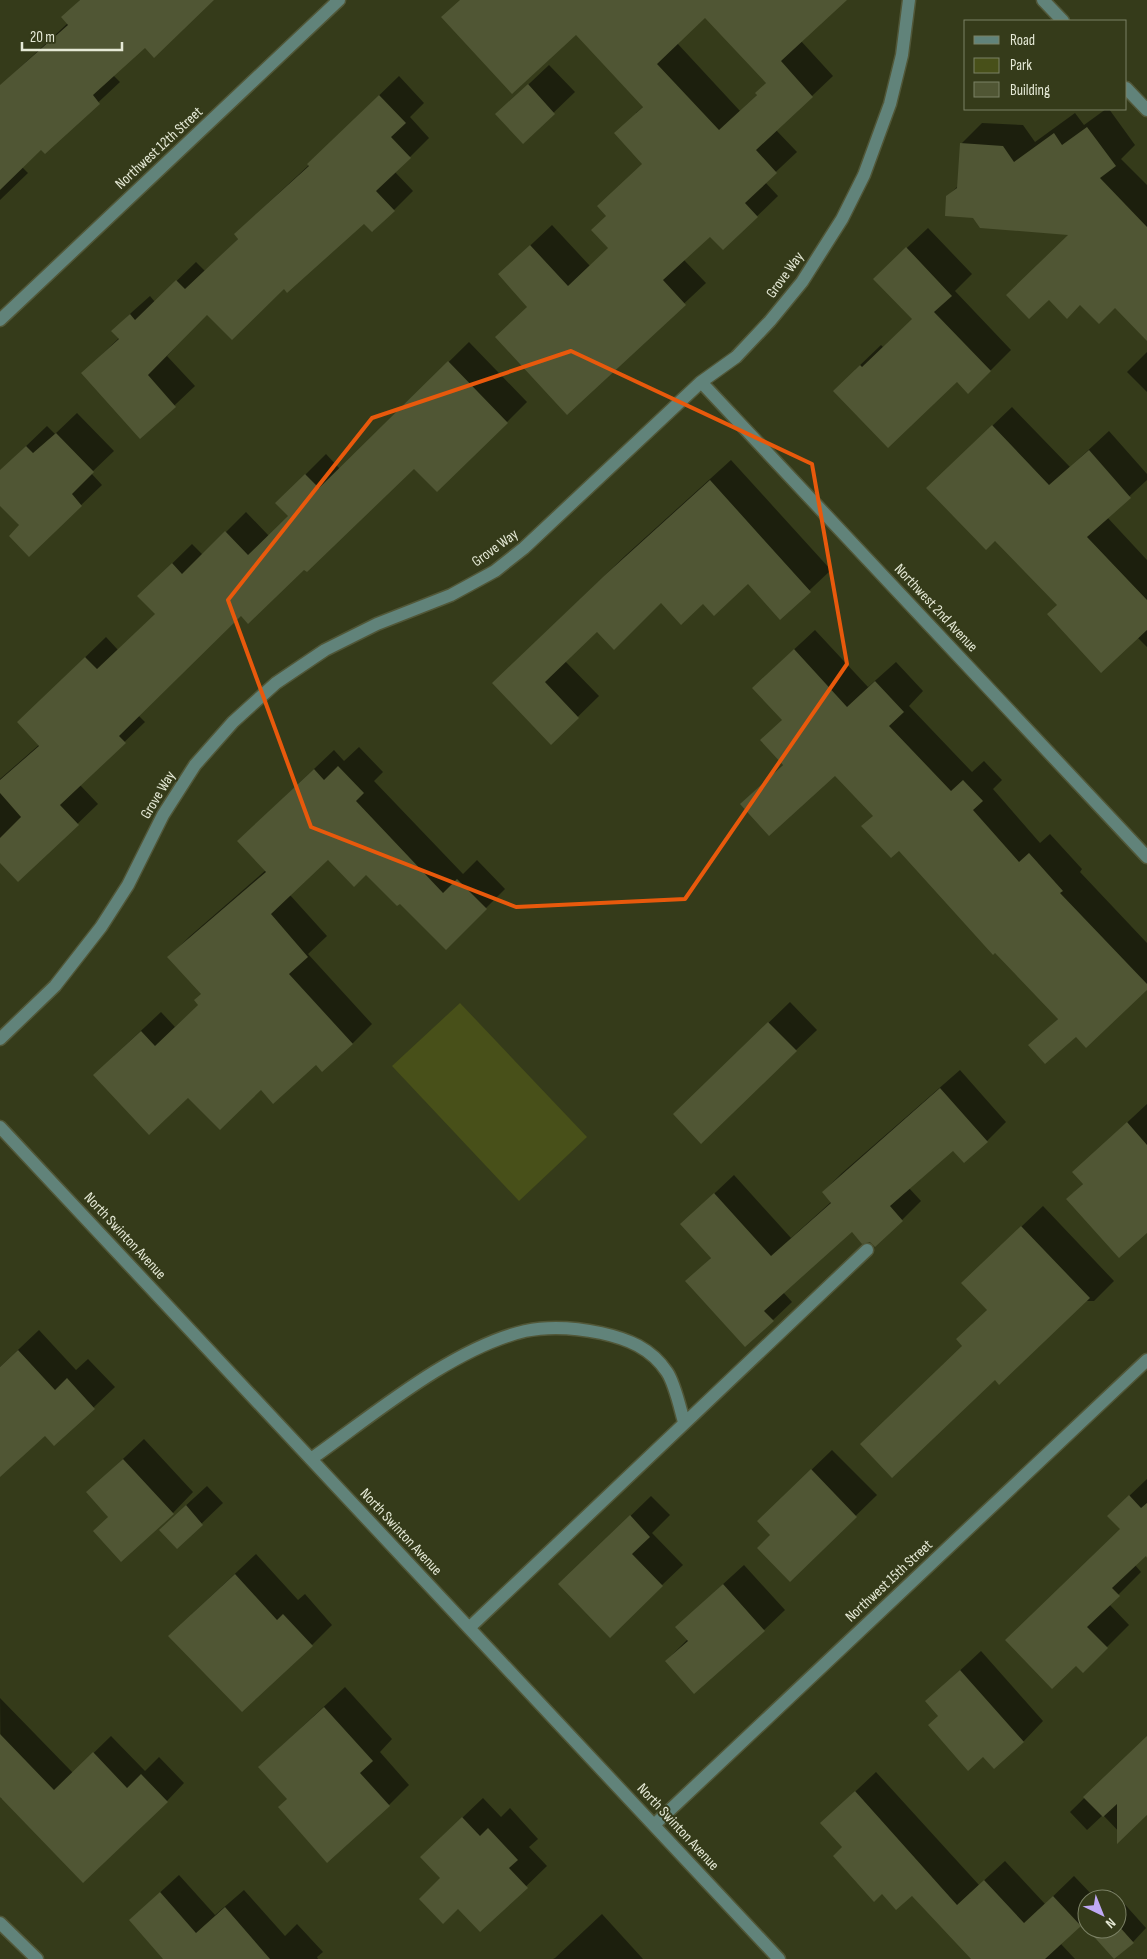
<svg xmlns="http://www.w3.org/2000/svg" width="1147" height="1959" font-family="'Sofia Sans Condensed',sans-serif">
	<rect width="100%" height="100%" fill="#353b1a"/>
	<path fill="#485019" d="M 460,1003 L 587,1137 L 519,1201 L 392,1066 Z"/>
	<path fill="#0007" fill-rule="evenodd" d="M 80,0 L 212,0 L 145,46 L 113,75 L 120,82 L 45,152 L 42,148 L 22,167 L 28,173 L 0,200 L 0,86 L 68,23 L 63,17 Z
		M 460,0 L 845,0 L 801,41 L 833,76 L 776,130 L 797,152 L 765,182 L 778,196 L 723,249 L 710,235 L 684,260 L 706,283 L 567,413 L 528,306 L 500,274 L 552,225 L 590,266 L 609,248 L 607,216 L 644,163 L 636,113 L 644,106 L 576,33 ZM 705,16 L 767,82 L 758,94 L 740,111 L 677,43 Z
		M 549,65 L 575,92 L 523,142 L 497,114 Z
		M 399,76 L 424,103 L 410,117 L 429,138 L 395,172 L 413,191 L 373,231 L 364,222 L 284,287 L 207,313 L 167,356 L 195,386 L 141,437 L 83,373 L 119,338 L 113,331 L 132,312 L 150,296 L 155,302 L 196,262 L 205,271 L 239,238 L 235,234 L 309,165 L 328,145 Z
		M 1106,109 L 1109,109 L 1135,145 L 1121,159 L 1147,185 L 1147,339 L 1070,233 L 974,216 L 948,196 L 958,186 L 962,143 L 982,123 L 1023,125 L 1035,142 L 1075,113 L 1084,125 Z
		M 928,228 L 972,274 L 955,291 L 1011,350 L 990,371 L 957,380 L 855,370 L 881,345 L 883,347 L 913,319 L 895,259 Z
		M 469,342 L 527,402 L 507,422 L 414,467 L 304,568 L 241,614 L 138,715 L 145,722 L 80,785 L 98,804 L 18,881 L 0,862 L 0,779 L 40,744 L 39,702 L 106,637 L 118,650 L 156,614 L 139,596 L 192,544 L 203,555 L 246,512 L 269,536 L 289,516 L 297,483 L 326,454 L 340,469 Z
		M 1147,352 L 1147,392 L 1127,372 Z
		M 1012,407 L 1070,467 L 1109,431 L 1147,474 L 1147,480 L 1107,517 L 1147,560 L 1147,647 L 1137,637 L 1058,605 L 948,468 Z
		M 77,413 L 114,451 L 91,473 L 102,485 L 29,555 L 20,525 L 0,504 L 0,471 L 47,426 L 55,434 Z
		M 731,460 L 831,570 L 780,618 L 748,583 L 703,602 L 661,601 L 597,631 L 565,661 L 599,696 L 551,743 L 514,663 L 626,555 Z
		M 815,630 L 868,687 L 896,662 L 923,691 L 909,706 L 972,772 L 984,761 L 1002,780 L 993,789 L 1040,843 L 1050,834 L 1082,869 L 1080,872 L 1147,943 L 1147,988 L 1076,1036 L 1030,1045 L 1059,1018 L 874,815 L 835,774 L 741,804 L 784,764 L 783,720 L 774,668 Z
		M 359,747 L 383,772 L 374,781 L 463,874 L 477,860 L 505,889 L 446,948 L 400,902 L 367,873 L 328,858 L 290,895 L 327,936 L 308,954 L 372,1024 L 352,1044 L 316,1064 L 188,1096 L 114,1056 L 161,1012 L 175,1027 L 200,1004 L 202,993 L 169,957 L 189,937 L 266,870 L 238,841 L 334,750 L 344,761 Z
		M 790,1002 L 817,1030 L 796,1050 L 695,1094 Z
		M 960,1070 L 1006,1122 L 987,1141 L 953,1149 L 909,1188 L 921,1201 L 902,1220 L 870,1241 L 852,1230 L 783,1292 L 792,1302 L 773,1320 L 687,1281 L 712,1257 L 682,1224 L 734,1175 L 791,1238 L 831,1202 L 823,1192 L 842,1173 Z
		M 1147,1104 L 1147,1231 L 1067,1199 L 1084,1183 L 1074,1172 Z
		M 1043,1206 L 1114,1281 L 1094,1301 L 1085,1301 L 995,1379 L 964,1345 L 988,1309 L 983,1263 Z
		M 39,1330 L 76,1370 L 88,1359 L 115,1387 L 54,1445 L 45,1435 L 0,1476 L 0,1367 Z
		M 144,1439 L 193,1492 L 173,1513 L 110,1516 L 88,1492 Z
		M 832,1450 L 877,1495 L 790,1580 L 772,1535 L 779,1501 Z
		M 1147,1479 L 1147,1553 L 1135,1565 L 1141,1572 L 1109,1604 L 1129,1625 L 1083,1671 L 1076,1664 L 1052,1687 L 1121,1529 L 1108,1516 Z
		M 207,1486 L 223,1503 L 177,1547 L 182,1509 Z
		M 651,1496 L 670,1515 L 652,1533 L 683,1565 L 662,1585 L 581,1564 Z
		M 256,1554 L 298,1600 L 305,1594 L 332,1625 L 312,1645 L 191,1615 Z
		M 744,1565 L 785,1610 L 764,1630 L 666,1661 L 688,1639 L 676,1627 Z
		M 981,1651 L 1043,1721 L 1023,1742 L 927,1701 Z
		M 345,1687 L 392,1739 L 380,1752 L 409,1785 L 389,1805 L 288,1799 L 259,1767 Z
		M 0,1698 L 73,1773 L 111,1736 L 145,1771 L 159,1757 L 184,1783 L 167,1801 L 3,1798 L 1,1799 Z
		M 1147,1737 L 1147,1814 L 1123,1836 L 1103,1815 L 1087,1830 L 1070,1812 Z
		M 876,1772 L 979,1885 L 1005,1861 L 1045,1904 L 1074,1876 L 1096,1899 L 1087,1899 L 1087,1927 L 1082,1922 L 1060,1943 L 1075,1959 L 973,1959 L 912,1894 L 844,1847 L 822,1823 Z
		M 483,1798 L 501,1817 L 510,1808 L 538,1839 L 529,1847 L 547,1866 L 480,1931 L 442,1878 L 421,1857 Z
		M 179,1875 L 215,1915 L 244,1890 L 285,1936 L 297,1924 L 323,1952 L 317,1957 L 318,1959 L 165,1959 L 130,1920 Z
		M 1112,1890 L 1146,1928 L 1133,1942 L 1088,1929 L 1117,1929 L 1117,1899 L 1103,1899 Z
		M 602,1914 L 643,1959 L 553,1959 L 555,1958 Z"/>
	<path fill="#505634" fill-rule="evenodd" d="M 80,0 L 214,0 L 154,58 L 145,48 L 93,95 L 100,104 L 45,154 L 41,150 L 0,190 L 0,85 L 68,25 L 61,17 Z
		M 460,0 L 847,0 L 781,61 L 813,97 L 756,150 L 777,173 L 745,203 L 758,217 L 723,250 L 710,237 L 663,280 L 686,305 L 567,415 L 495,337 L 527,307 L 498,274 L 530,245 L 568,286 L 608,248 L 591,230 L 606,216 L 597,206 L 642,164 L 614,133 L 643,107 L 576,35 L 512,94 L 441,17 ZM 705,18 L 766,83 L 755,93 L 757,95 L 719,130 L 657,64 Z
		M 528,84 L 555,114 L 523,144 L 495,114 Z
		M 379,95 L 406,123 L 391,137 L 411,158 L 376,191 L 395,211 L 372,232 L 364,224 L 287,293 L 284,289 L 232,340 L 207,315 L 148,375 L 176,407 L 140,439 L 81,373 L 119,339 L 111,331 L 130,314 L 135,320 L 176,280 L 185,289 L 238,239 L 234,234 L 309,166 L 307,164 Z
		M 1087,127 L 1116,166 L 1100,178 L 1147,227 L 1147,341 L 1115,308 L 1099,324 L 1080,305 L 1067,319 L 1049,300 L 1029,319 L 1006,295 L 1068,235 L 980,228 L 973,218 L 945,216 L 946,196 L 957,188 L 960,143 L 1003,146 L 1014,162 L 1054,133 L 1062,145 Z
		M 906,247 L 952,296 L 934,312 L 991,371 L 968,394 L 957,382 L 888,448 L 833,391 L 860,365 L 862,367 L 912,319 L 873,279 Z
		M 448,361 L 508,423 L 437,492 L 414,469 L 307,572 L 304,570 L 248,624 L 241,616 L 119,736 L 126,743 L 60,805 L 79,825 L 18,882 L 0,863 L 0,838 L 21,817 L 0,793 L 0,780 L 39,746 L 17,722 L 85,657 L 97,669 L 155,614 L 137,596 L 172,563 L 182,574 L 225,531 L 248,555 L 288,516 L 275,503 L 305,474 L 319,488 Z
		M 992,425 L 1049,485 L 1089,450 L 1131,498 L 1087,537 L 1147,600 L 1147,630 L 1101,673 L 1047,614 L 1057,605 L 995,541 L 986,550 L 926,488 Z
		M 56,433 L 94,472 L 72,494 L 82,506 L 29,557 L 9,536 L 19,525 L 0,506 L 0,470 L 26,446 L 33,453 Z
		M 710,480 L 811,592 L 780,620 L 748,584 L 714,616 L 703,604 L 681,625 L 661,603 L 614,650 L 597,632 L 545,682 L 579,718 L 551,745 L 492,683 L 604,576 Z
		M 794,649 L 847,707 L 875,681 L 904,712 L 889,726 L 951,791 L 963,780 L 983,801 L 973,810 L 1019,862 L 1029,853 L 1063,891 L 1060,893 L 1147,984 L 1147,990 L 1086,1048 L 1076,1037 L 1045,1064 L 1028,1045 L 1058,1019 L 995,953 L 993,955 L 899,851 L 891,858 L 861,826 L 873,816 L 835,776 L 769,836 L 740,804 L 783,765 L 760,740 L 782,720 L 752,688 Z
		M 338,766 L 364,793 L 356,801 L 443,893 L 457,879 L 487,909 L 446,950 L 400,904 L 397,906 L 366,875 L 354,887 L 328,860 L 271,914 L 308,957 L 289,974 L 353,1044 L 322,1072 L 316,1065 L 273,1104 L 261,1090 L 220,1130 L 188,1098 L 149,1135 L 93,1075 L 141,1031 L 155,1046 L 198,1005 L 194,1000 L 201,994 L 167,957 L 266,872 L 237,841 L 314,769 L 324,780 Z
		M 768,1022 L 797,1051 L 701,1144 L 673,1114 Z
		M 940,1088 L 988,1142 L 964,1163 L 953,1151 L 890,1206 L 903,1221 L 875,1247 L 870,1242 L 862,1244 L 852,1232 L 764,1311 L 774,1321 L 745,1347 L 685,1281 L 711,1258 L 680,1224 L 714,1193 L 771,1256 L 831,1203 L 822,1192 Z
		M 1127,1122 L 1147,1145 L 1147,1233 L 1119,1258 L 1066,1199 L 1083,1184 L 1072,1172 Z
		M 1021,1226 L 1090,1298 L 999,1385 L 995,1380 L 892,1478 L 860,1444 L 962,1346 L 956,1339 L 987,1310 L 961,1283 Z
		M 18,1350 L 55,1390 L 67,1378 L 95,1409 L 54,1446 L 45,1436 L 0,1477 L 0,1367 Z
		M 123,1459 L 174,1514 L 121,1562 L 93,1531 L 108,1517 L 86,1492 Z
		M 811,1469 L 857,1517 L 790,1582 L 757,1548 L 770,1535 L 757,1521 Z
		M 1129,1495 L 1141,1508 L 1147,1503 L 1147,1558 L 1146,1556 L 1112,1588 L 1120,1596 L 1087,1627 L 1108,1648 L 1083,1673 L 1076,1666 L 1052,1689 L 1005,1640 L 1120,1529 L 1107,1516 Z
		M 186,1505 L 203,1525 L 177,1549 L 159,1530 Z
		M 630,1515 L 650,1537 L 632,1554 L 663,1586 L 610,1638 L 558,1584 Z
		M 235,1574 L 277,1620 L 283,1614 L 313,1646 L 242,1712 L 168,1636 Z
		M 723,1584 L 765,1631 L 694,1694 L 665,1661 L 688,1641 L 675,1627 Z
		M 960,1670 L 1024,1742 L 994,1769 L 983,1757 L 968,1771 L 928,1725 L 938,1716 L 925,1701 Z
		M 324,1707 L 373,1761 L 360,1773 L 390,1806 L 327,1863 L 278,1807 L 287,1799 L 258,1767 Z
		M 0,1734 L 54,1790 L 93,1752 L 127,1788 L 141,1774 L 168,1802 L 83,1883 L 0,1797 Z
		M 1147,1736 L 1147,1815 L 1117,1844 L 1117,1804 L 1103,1817 L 1083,1797 Z
		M 855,1791 L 957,1905 L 984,1880 L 1024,1923 L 1053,1896 L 1081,1926 L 1045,1959 L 971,1959 L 912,1896 L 896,1910 L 882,1894 L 874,1902 L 833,1856 L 842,1847 L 820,1823 Z
		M 462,1817 L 480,1836 L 488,1828 L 518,1860 L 509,1868 L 528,1888 L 480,1932 L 458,1909 L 443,1924 L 419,1899 L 440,1878 L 420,1857 Z
		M 160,1892 L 196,1933 L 225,1907 L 270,1959 L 163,1959 L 129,1920 Z
		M 1087,1913 L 1087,1929 L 1117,1929 L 1117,1924 L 1134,1943 L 1114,1959 L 1079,1920 Z"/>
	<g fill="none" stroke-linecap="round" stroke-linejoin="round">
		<defs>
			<path id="minor" d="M 1043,0 L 1063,21
				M 1126,88 L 1147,110
				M 0,320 L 339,0
				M 701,382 L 1147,857
				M 0,1039 L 55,986 L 101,927 L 128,885 L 163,815 L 195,765 L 233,722 L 276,683 L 325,650 L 377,624 L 451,595 L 495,571 L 524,548 L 701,382 L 736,357 L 770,321 L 802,282 L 842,219 L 864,175 L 890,104 L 902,55 L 909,0
				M 0,1127 L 779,1959
				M 311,1459 C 372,1416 452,1348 525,1331 C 549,1326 577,1328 601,1333 C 628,1339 651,1348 667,1372 C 675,1384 680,1408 684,1422
				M 469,1628 L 867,1250
				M 654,1825 L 1147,1360
				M 0,1923 L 37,1959"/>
		</defs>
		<use href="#minor" stroke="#515738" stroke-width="15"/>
		<use href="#minor" stroke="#61837a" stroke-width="12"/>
	</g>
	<path fill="none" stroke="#e8590c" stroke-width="4" stroke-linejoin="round" d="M 571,351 L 812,464 L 847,664 L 685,899 L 516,907 L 311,827 L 228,600 L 372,418 Z"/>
	<g text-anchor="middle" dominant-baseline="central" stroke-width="4" stroke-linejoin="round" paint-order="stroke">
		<g font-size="15" fill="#e5e9d6" stroke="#353b1a">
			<text transform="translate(159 148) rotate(-43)">Northwest 12th Street</text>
			<text transform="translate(785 275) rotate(-54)">Grove Way</text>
			<text transform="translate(495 548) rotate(-36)">Grove Way</text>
			<text transform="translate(936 608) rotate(47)">Northwest 2nd Avenue</text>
			<text transform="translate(158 795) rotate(-59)">Grove Way</text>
			<text transform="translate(125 1236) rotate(47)">North Swinton Avenue</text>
			<text transform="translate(401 1532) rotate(47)">North Swinton Avenue</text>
			<text transform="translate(889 1581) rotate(-43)">Northwest 15th Street</text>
			<text transform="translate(678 1827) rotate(47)">North Swinton Avenue</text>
		</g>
	</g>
	<rect x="964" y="20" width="162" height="90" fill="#353b1a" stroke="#7b8165"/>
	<rect x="974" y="36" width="25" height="8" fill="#61837a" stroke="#7b8165"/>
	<text x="1010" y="45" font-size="15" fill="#e5e9d6">Road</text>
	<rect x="974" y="58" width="25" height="15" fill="#485019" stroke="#7b8165"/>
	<text x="1010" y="70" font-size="15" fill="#e5e9d6">Park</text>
	<rect x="974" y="82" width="25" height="15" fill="#505634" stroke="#7b8165"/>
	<text x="1010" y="95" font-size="15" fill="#e5e9d6">Building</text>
	<g transform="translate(1102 1914) rotate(137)"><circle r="24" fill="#353b1a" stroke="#7b8165"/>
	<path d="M0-4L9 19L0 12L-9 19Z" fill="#bfa9f4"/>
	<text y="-8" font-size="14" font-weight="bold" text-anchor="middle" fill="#e5e9d6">N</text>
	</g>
	<path d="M22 42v8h100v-8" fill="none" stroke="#e5e9d6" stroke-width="2.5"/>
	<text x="30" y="42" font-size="15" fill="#e5e9d6" stroke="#353b1a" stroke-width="4" paint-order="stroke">20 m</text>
</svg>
